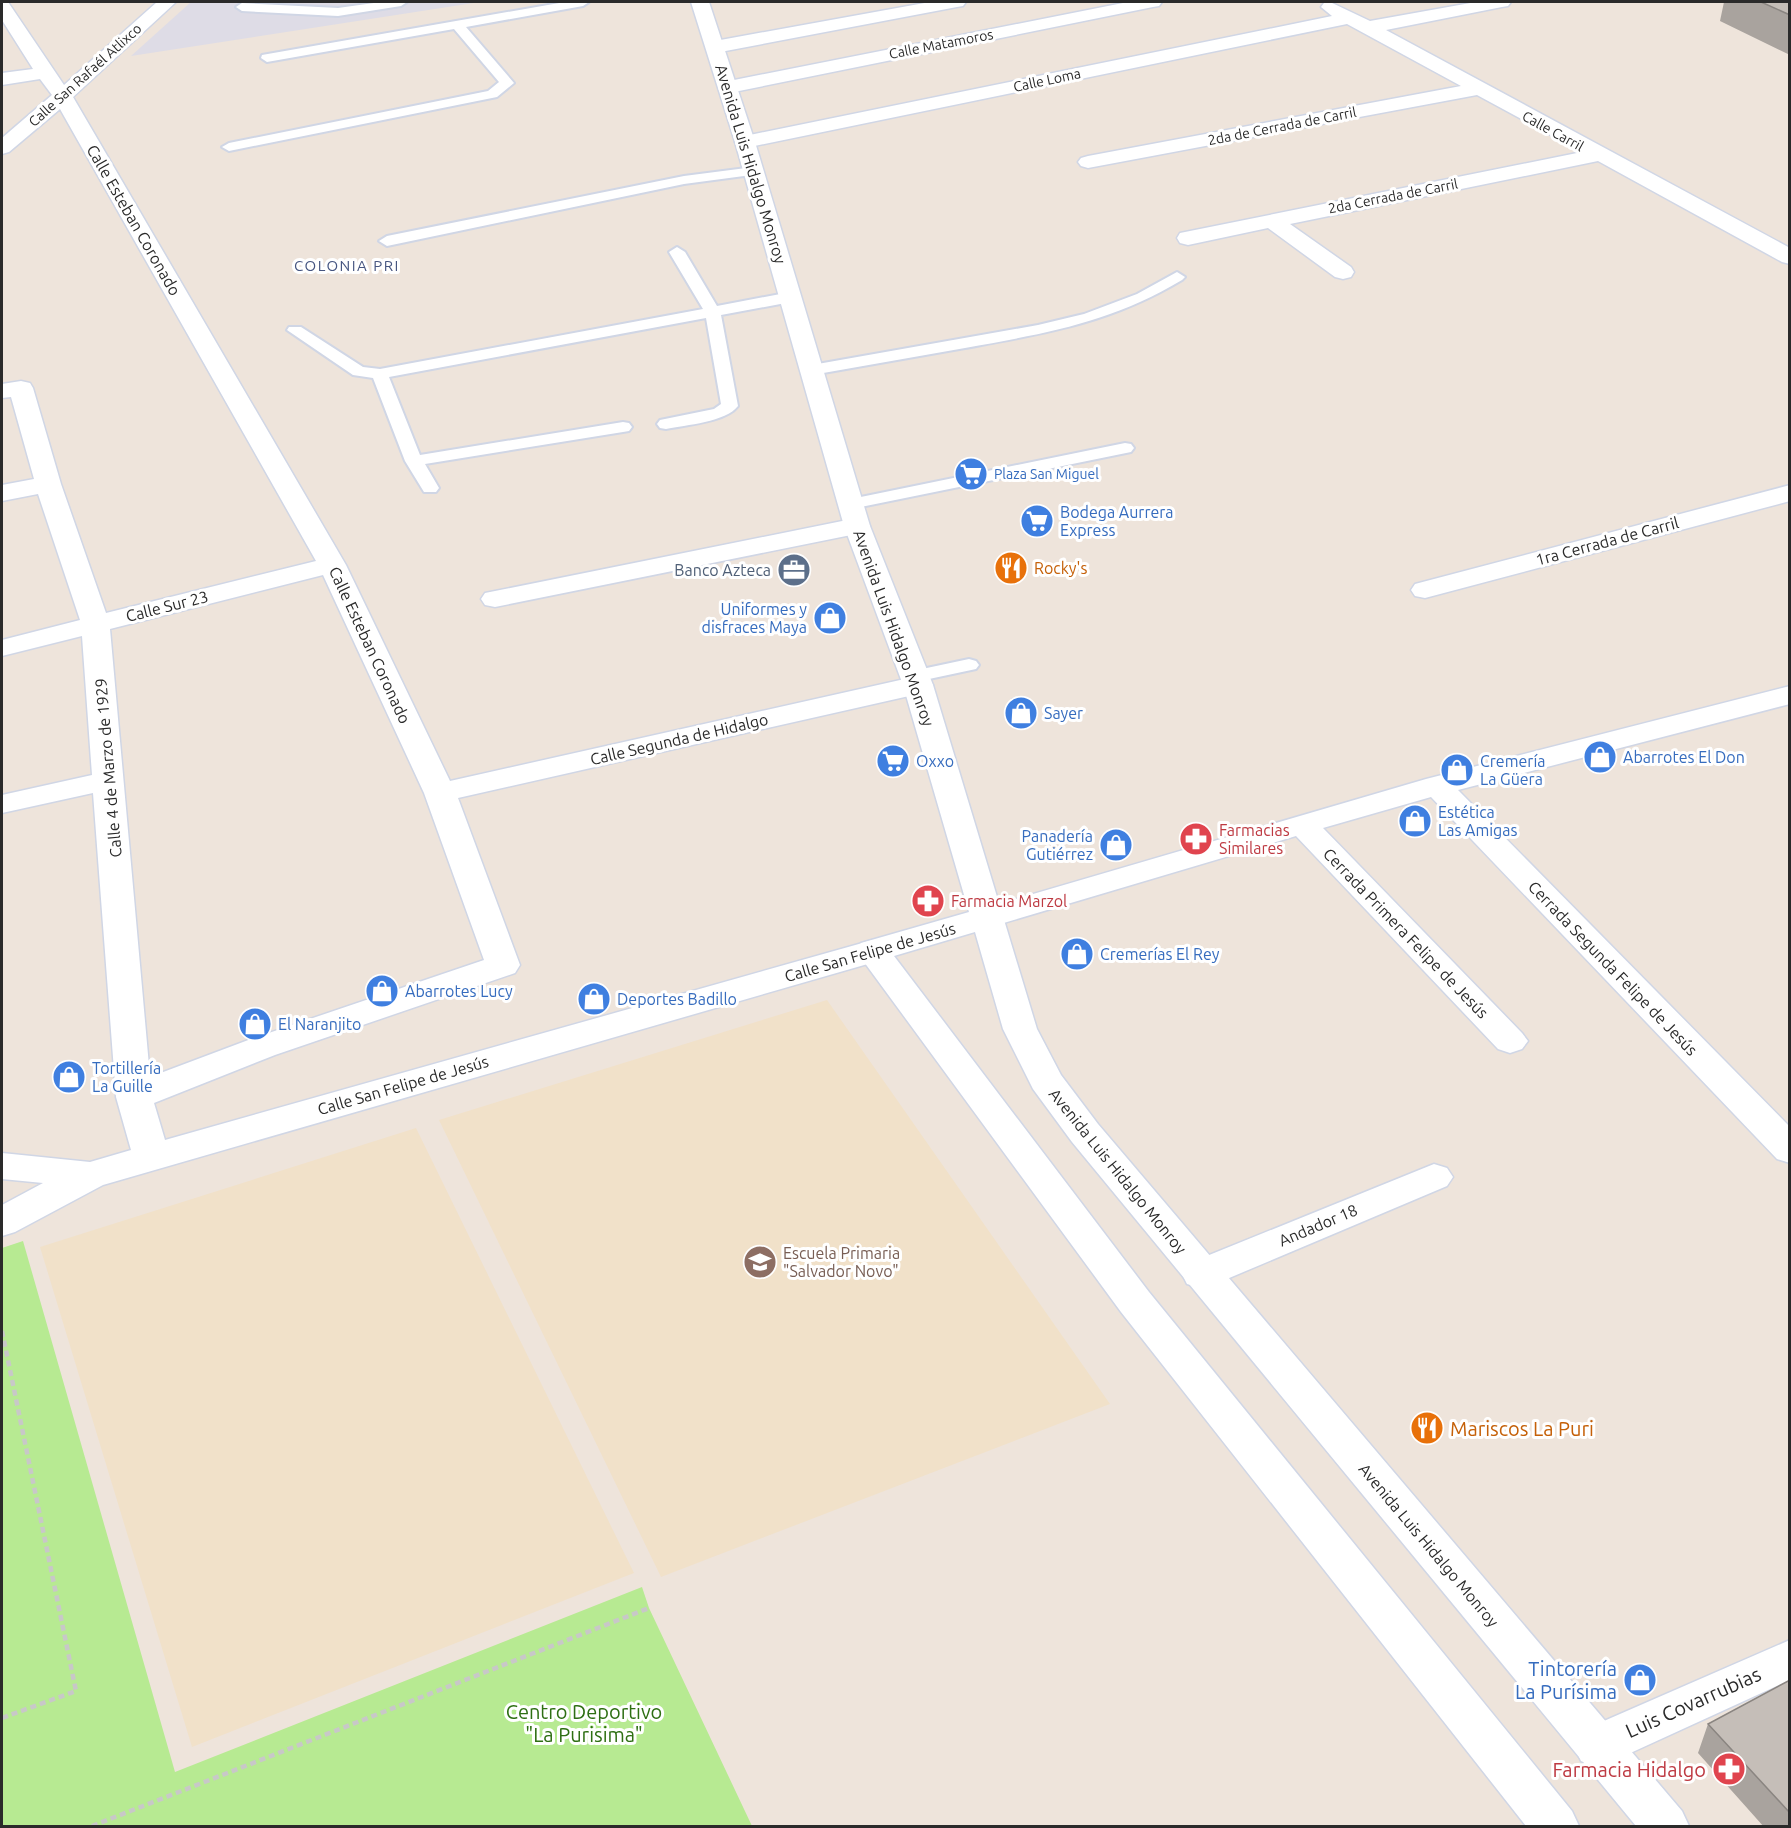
<svg xmlns="http://www.w3.org/2000/svg" width="1791" height="1828" font-family="Ubuntu,sans-serif">
	<rect width="100%" height="100%" fill="#eee4db"/>
	<path fill="#dedce6" d="M 191,2 L 480,2 L 131,56 Z"/>
	<path fill="#f1e1c9" d="M 827,1000 L 1110,1404 L 661,1577 L 439,1120 Z
		M 416,1128 L 634,1573 L 192,1747 L 40,1247 Z"/>
	<path fill="#b7ea92" d="M 23,1241 L 175,1772 L 642,1587 L 649,1608 L 752,1826 L 2,1826 L 2,1248 Z"/>
	<g fill="none" stroke-linecap="round" stroke-linejoin="round">
		<defs>
			<path id="lane" d="M 381,2 L 407,2 L 401,6 L 338,16 L 242,11 L 236,7 L 242,3 L 338,8 Z
				M 565,2 L 589,2 L 583,6 L 466,27 L 514,83 L 497,97 L 229,151 L 222,147 L 229,143 L 488,91 L 499,82 L 454,29 L 267,62 L 261,58 L 262,55 Z
				M 754,167 L 761,171 L 759,174 L 684,184 L 387,246 L 379,241 L 387,236 L 684,176 Z
				M 677,247 L 685,252 L 717,306 L 791,292 L 799,297 L 791,302 L 721,315 L 738,406 C 726,422 686,425 666,429 L 660,428 L 657,424 L 660,420 L 714,409 L 721,404 L 706,318 L 389,377 L 420,455 L 623,422 L 629,423 L 632,427 L 629,431 L 623,432 L 425,464 L 439,488 L 436,492 L 424,492 L 405,461 L 373,378 L 353,375 L 287,330 L 289,327 L 301,327 L 363,367 L 380,369 L 703,309 L 669,252 Z
				M 1177,272 L 1185,277 L 1182,280 C 1110,323 1047,333 965,348 C 914,357 863,366 812,375 L 804,370 L 812,365 L 1038,325 L 1084,314 L 1137,294 Z
				M 1125,443 L 1131,444 L 1134,448 L 1131,452 L 851,509 L 845,508 L 842,504 L 845,500 L 851,499 Z
				M 969,659 L 976,661 L 979,665 L 976,669 L 915,682 L 908,680 L 905,676 L 908,672 Z"/>
			<path id="street" d="M 2,2 L 8,2 L 64,85 L 157,2 L 176,2 L 73,97 L 346,565 L 450,781 L 918,676 L 928,679 L 933,685 L 928,691 L 918,694 L 458,798 L 520,965 L 515,973 L 275,1055 L 154,1103 L 165,1140 L 873,940 L 885,943 L 890,951 L 885,959 L 103,1185 L 15,1232 L 2,1236 L 2,1205 L 43,1183 L 2,1179 L 2,1153 L 90,1162 L 131,1150 L 116,1097 L 93,793 L 2,813 L 2,795 L 92,775 L 82,636 L 2,656 L 2,640 L 80,620 L 38,494 L 2,501 L 2,485 L 34,479 L 11,397 L 2,398 L 2,384 L 21,381 L 30,383 L 33,388 L 61,484 L 106,613 L 316,561 L 60,109 L 9,152 L 2,154 L 2,138 L 52,95 L 40,79 L 2,85 L 2,73 L 33,69 L 2,20 ZM 323,575 L 424,793 L 484,960 L 251,1039 L 150,1077 L 110,629 Z
				M 930,2 L 966,2 L 963,6 L 957,7 L 715,53 L 708,51 L 706,47 L 708,43 L 715,41 Z
				M 1128,2 L 1162,2 L 1159,6 L 1153,7 L 729,93 L 722,91 L 719,87 L 722,83 L 729,81 Z
				M 1330,2 L 1370,21 L 1476,2 L 1511,2 L 1508,6 L 1502,7 L 1386,30 L 1790,248 L 1790,264 L 1782,262 L 1598,161 L 1290,224 L 1351,267 L 1354,272 L 1351,277 L 1343,279 L 1335,277 L 1268,228 L 1188,245 L 1180,243 L 1177,238 L 1180,233 L 1582,152 L 1477,95 L 1088,168 L 1081,166 L 1078,162 L 1081,158 L 1088,156 L 1461,86 L 1347,24 L 745,148 L 738,146 L 735,142 L 738,138 L 745,136 L 1332,16 L 1321,7 L 1324,3 Z
				M 1790,485 L 1790,501 L 1425,598 L 1415,596 L 1411,590 L 1415,584 Z
				M 857,518 L 866,520 L 870,526 L 866,532 L 495,607 L 485,605 L 481,599 L 485,593 L 495,591 Z
				M 1790,686 L 1790,704 L 1458,790 L 1790,1127 L 1790,1163 L 1777,1159 L 1431,797 L 1323,828 L 1522,1033 L 1528,1041 L 1522,1049 L 1510,1053 L 1498,1049 L 1296,836 L 987,928 L 975,925 L 970,918 L 975,911 L 1426,779 Z
				M 1434,1164 L 1447,1168 L 1453,1177 L 1447,1186 L 1215,1284 L 1201,1288 L 1187,1284 L 1182,1274 L 1187,1264 Z
				M 1790,1640 L 1790,1680 L 1613,1761 L 1597,1767 L 1581,1761 L 1574,1746 L 1581,1731 Z"/>
			<path id="secondary" d="M 691,2 L 709,2 L 755,142 L 870,526 L 933,685 L 1037,1029 L 1061,1075 L 1098,1124 L 1682,1811 L 1689,1826 L 1636,1826 L 1072,1142 L 1033,1089 L 1003,1029 L 975,932 L 894,956 L 1149,1292 L 1572,1811 L 1579,1826 L 1526,1826 L 1121,1312 L 856,951 L 861,943 L 969,912 L 903,685 L 844,526 L 735,142 Z"/>
		</defs>
		<use href="#lane" stroke="#d0d6e5" stroke-width="4"/>
		<use href="#street" stroke="#d0d6e5" stroke-width="3"/>
		<use href="#secondary" stroke="#d0d6e5" stroke-width="3"/>
		<path stroke="#c8c8c8" stroke-width="4.5" stroke-dasharray="6 4" stroke-linecap="butt" d="M 2,1331 L 76,1691 L 2,1718
			M 92,1826 L 649,1608"/>
		<use href="#lane" fill="#fff" fill-rule="evenodd"/>
		<use href="#street" fill="#fff" fill-rule="evenodd"/>
		<use href="#secondary" fill="#fff" fill-rule="evenodd"/>
	</g>
	<path fill="#a9a39e" d="M 340,2 L 368,2 L 360,3 Z
		M 1724,2 L 1790,2 L 1790,55 L 1720,21 Z
		M 1790,1680 L 1790,1827 L 1764,1827 L 1698,1753 L 1708,1724 Z"/>
	<path fill="#c5beb8" stroke="#8a8581" stroke-width="1.5" d="M 1761,2 L 1790,2 L 1790,15 Z
		M 1790,1680 L 1790,1813 L 1708,1724 Z"/>
	<defs>
		<symbol id="supermarket-disc" viewBox="-11 -11 22 22"><circle r="9.5" fill="#3f7fe0" stroke="#fff"/><path d="M-6-5.5h2.5l.6 2H6L4.5 2H-2.5L-4.4-4H-6ZM-1.5 3.2a1.3 1.3 0 1 0 .1 0ZM3 3.2a1.3 1.3 0 1 0 .1 0Z" fill="#fff"/></symbol>
		<symbol id="restaurant-disc" viewBox="-11 -11 22 22"><circle r="9.5" fill="#e8710a" stroke="#fff"/><path d="M-5-6h1v4h1v-4h1v4h1v-4h1v5L-1.5 .5V6h-2V.5L-5-1ZM5-6V6H3V1.5H1.5Q1.5-4 5-6Z" fill="#fff"/></symbol>
		<symbol id="office-disc" viewBox="-11 -11 22 22"><circle r="9.5" fill="#5c6f8a" stroke="#fff"/><path d="M-6-3h4V-5.5h4V-3h4V5H-6ZM-1-4.5V-3h2v-1.5ZM-6 0V1H6V0Z" fill="#fff"/></symbol>
		<symbol id="shop-disc" viewBox="-11 -11 22 22"><circle r="9.5" fill="#3f7fe0" stroke="#fff"/><path d="M-5-2.5h2.3a2.7 3.5 0 0 1 5.4 0H5L5.5 6h-11ZM-1.5-2.5h3a1.5 2.3 0 0 0-3 0Z" fill="#fff"/></symbol>
		<symbol id="pharmacy-disc" viewBox="-11 -11 22 22"><circle r="9.5" fill="#e0444e" stroke="#fff"/><path d="M-2-6h4v4h4v4h-4v4h-4v-4h-4v-4h4Z" fill="#fff"/></symbol>
		<symbol id="school-disc" viewBox="-11 -11 22 22"><circle r="9.5" fill="#8d6e63" stroke="#fff"/><path d="M0-5L7-2L0 1L-7-2ZM-4 1L0 2.5L4 1V4Q0 6-4 4Z" fill="#fff"/></symbol>
	</defs>
	<g fill-rule="evenodd">
		<use href="#supermarket-disc" x="952" y="455" width="38" height="38"/>
		<use href="#supermarket-disc" x="1018" y="502" width="38" height="38"/>
		<use href="#restaurant-disc" x="992" y="549" width="38" height="38"/>
		<use href="#office-disc" x="775" y="551" width="38" height="38"/>
		<use href="#shop-disc" x="811" y="599" width="38" height="38"/>
		<use href="#shop-disc" x="1002" y="694" width="38" height="38"/>
		<use href="#shop-disc" x="1581" y="738" width="38" height="38"/>
		<use href="#supermarket-disc" x="874" y="742" width="38" height="38"/>
		<use href="#shop-disc" x="1438" y="751" width="38" height="38"/>
		<use href="#shop-disc" x="1396" y="802" width="38" height="38"/>
		<use href="#pharmacy-disc" x="1177" y="820" width="38" height="38"/>
		<use href="#shop-disc" x="1097" y="826" width="38" height="38"/>
		<use href="#pharmacy-disc" x="909" y="882" width="38" height="38"/>
		<use href="#shop-disc" x="1058" y="935" width="38" height="38"/>
		<use href="#shop-disc" x="363" y="972" width="38" height="38"/>
		<use href="#shop-disc" x="575" y="980" width="38" height="38"/>
		<use href="#shop-disc" x="236" y="1005" width="38" height="38"/>
		<use href="#shop-disc" x="50" y="1058" width="38" height="38"/>
		<use href="#school-disc" x="741" y="1243" width="38" height="38"/>
		<use href="#restaurant-disc" x="1408" y="1409" width="38" height="38"/>
		<use href="#shop-disc" x="1621" y="1661" width="38" height="38"/>
		<use href="#pharmacy-disc" x="1710" y="1750" width="38" height="38"/>
	</g>
	<g text-anchor="middle" dominant-baseline="central" stroke-width="6" stroke-linejoin="round" paint-order="stroke">
		<g font-size="14" fill="#2a2a2a" stroke="#fff">
			<text transform="translate(941 44) rotate(-11)">Calle Matamoros</text>
			<text transform="translate(85 75) rotate(-42)">Calle San Rafaél Atlixco</text>
			<text transform="translate(1047 80) rotate(-12)">Calle Loma</text>
			<text transform="translate(1282 126) rotate(-11)">2da de Cerrada de Carril</text>
			<text transform="translate(1553 131) rotate(29)">Calle Carril</text>
			<text transform="translate(1393 196) rotate(-11)">2da Cerrada de Carril</text>
		</g>
		<g font-size="14" fill="#366cbe" stroke="#fff" text-anchor="start">
			<text x="994" y="474">Plaza San Miguel</text>
		</g>
		<g font-size="15" letter-spacing="1.5" fill="#465580" stroke="#fff">
			<text x="347" y="265">COLONIA PRI</text>
		</g>
		<g font-size="16" fill="#2a2a2a" stroke="#fff">
			<text transform="translate(751 164) rotate(73)">Avenida Luis Hidalgo Monroy</text>
			<text transform="translate(134 220) rotate(60)">Calle Esteban Coronado</text>
			<text transform="translate(1607 541) rotate(-15)">1ra Cerrada de Carril</text>
			<text transform="translate(167 606) rotate(-14)">Calle Sur 23</text>
			<text transform="translate(894 628) rotate(70)">Avenida Luis Hidalgo Monroy</text>
			<text transform="translate(370 645) rotate(65)">Calle Esteban Coronado</text>
			<text transform="translate(679 739) rotate(-13)">Calle Segunda de Hidalgo</text>
			<text transform="translate(108 768) rotate(-95)">Calle 4 de Marzo de 1929</text>
			<text transform="translate(1406 933) rotate(46)">Cerrada Primera Felipe de Jesús</text>
			<text transform="translate(870 952) rotate(-16)">Calle San Felipe de Jesús</text>
			<text transform="translate(1613 968) rotate(46)">Cerrada Segunda Felipe de Jesús</text>
			<text transform="translate(403 1085) rotate(-16)">Calle San Felipe de Jesús</text>
			<text transform="translate(1118 1171) rotate(51)">Avenida Luis Hidalgo Monroy</text>
			<text transform="translate(1318 1225) rotate(-23)">Andador 18</text>
			<text transform="translate(1429 1545) rotate(50)">Avenida Luis Hidalgo Monroy</text>
		</g>
		<g font-size="16" fill="#366cbe" stroke="#fff" text-anchor="start">
			<text x="1060" y="512">Bodega Aurrera<tspan x="1060" dy="18">Express</tspan></text>
			<text x="807" y="609" text-anchor="end">Uniformes y<tspan x="807" dy="18">disfraces Maya</tspan></text>
			<text x="1044" y="713">Sayer</text>
			<text x="1623" y="757">Abarrotes El Don</text>
			<text x="916" y="761">Oxxo</text>
			<text x="1480" y="761">Cremería<tspan x="1480" dy="18">La Güera</tspan></text>
			<text x="1438" y="812">Estética<tspan x="1438" dy="18">Las Amigas</tspan></text>
			<text x="1093" y="836" text-anchor="end">Panadería<tspan x="1093" dy="18">Gutiérrez</tspan></text>
			<text x="1100" y="954">Cremerías El Rey</text>
			<text x="405" y="991">Abarrotes Lucy</text>
			<text x="617" y="999">Deportes Badillo</text>
			<text x="278" y="1024">El Naranjito</text>
			<text x="92" y="1068">Tortillería<tspan x="92" dy="18">La Guille</tspan></text>
		</g>
		<g font-size="16" fill="#c56008" stroke="#fff" text-anchor="start">
			<text x="1034" y="568">Rocky's</text>
		</g>
		<g font-size="16" fill="#4e5e75" stroke="#fff" text-anchor="end">
			<text x="771" y="570">Banco Azteca</text>
		</g>
		<g font-size="16" fill="#be3a42" stroke="#fff" text-anchor="start">
			<text x="1219" y="830">Farmacias<tspan x="1219" dy="18">Similares</tspan></text>
			<text x="951" y="901">Farmacia Marzol</text>
		</g>
		<g font-size="16" fill="#785e54" stroke="#fff" text-anchor="start">
			<text x="783" y="1253">Escuela Primaria<tspan x="783" dy="18">"Salvador Novo"</tspan></text>
		</g>
		<g font-size="20" fill="#c56008" stroke="#fff" text-anchor="start">
			<text x="1450" y="1428">Mariscos La Puri</text>
		</g>
		<g font-size="20" fill="#366cbe" stroke="#fff" text-anchor="end">
			<text x="1617" y="1668">Tintorería<tspan x="1617" dy="23">La Purísima</tspan></text>
		</g>
		<g font-size="20" fill="#2a2a2a" stroke="#fff">
			<text transform="translate(1693 1702) rotate(-24)">Luis Covarrubias</text>
		</g>
		<g font-size="20" fill="#2e6f13" stroke="#fff">
			<text x="584" y="1711">Centro Deportivo<tspan x="584" dy="23">"La Purisima"</tspan></text>
		</g>
		<g font-size="20" fill="#be3a42" stroke="#fff" text-anchor="end">
			<text x="1706" y="1769">Farmacia Hidalgo</text>
		</g>
	</g>
	<rect width="1791" height="1828" fill="none" stroke="#2a2a2a" stroke-width="6"/>
</svg>
